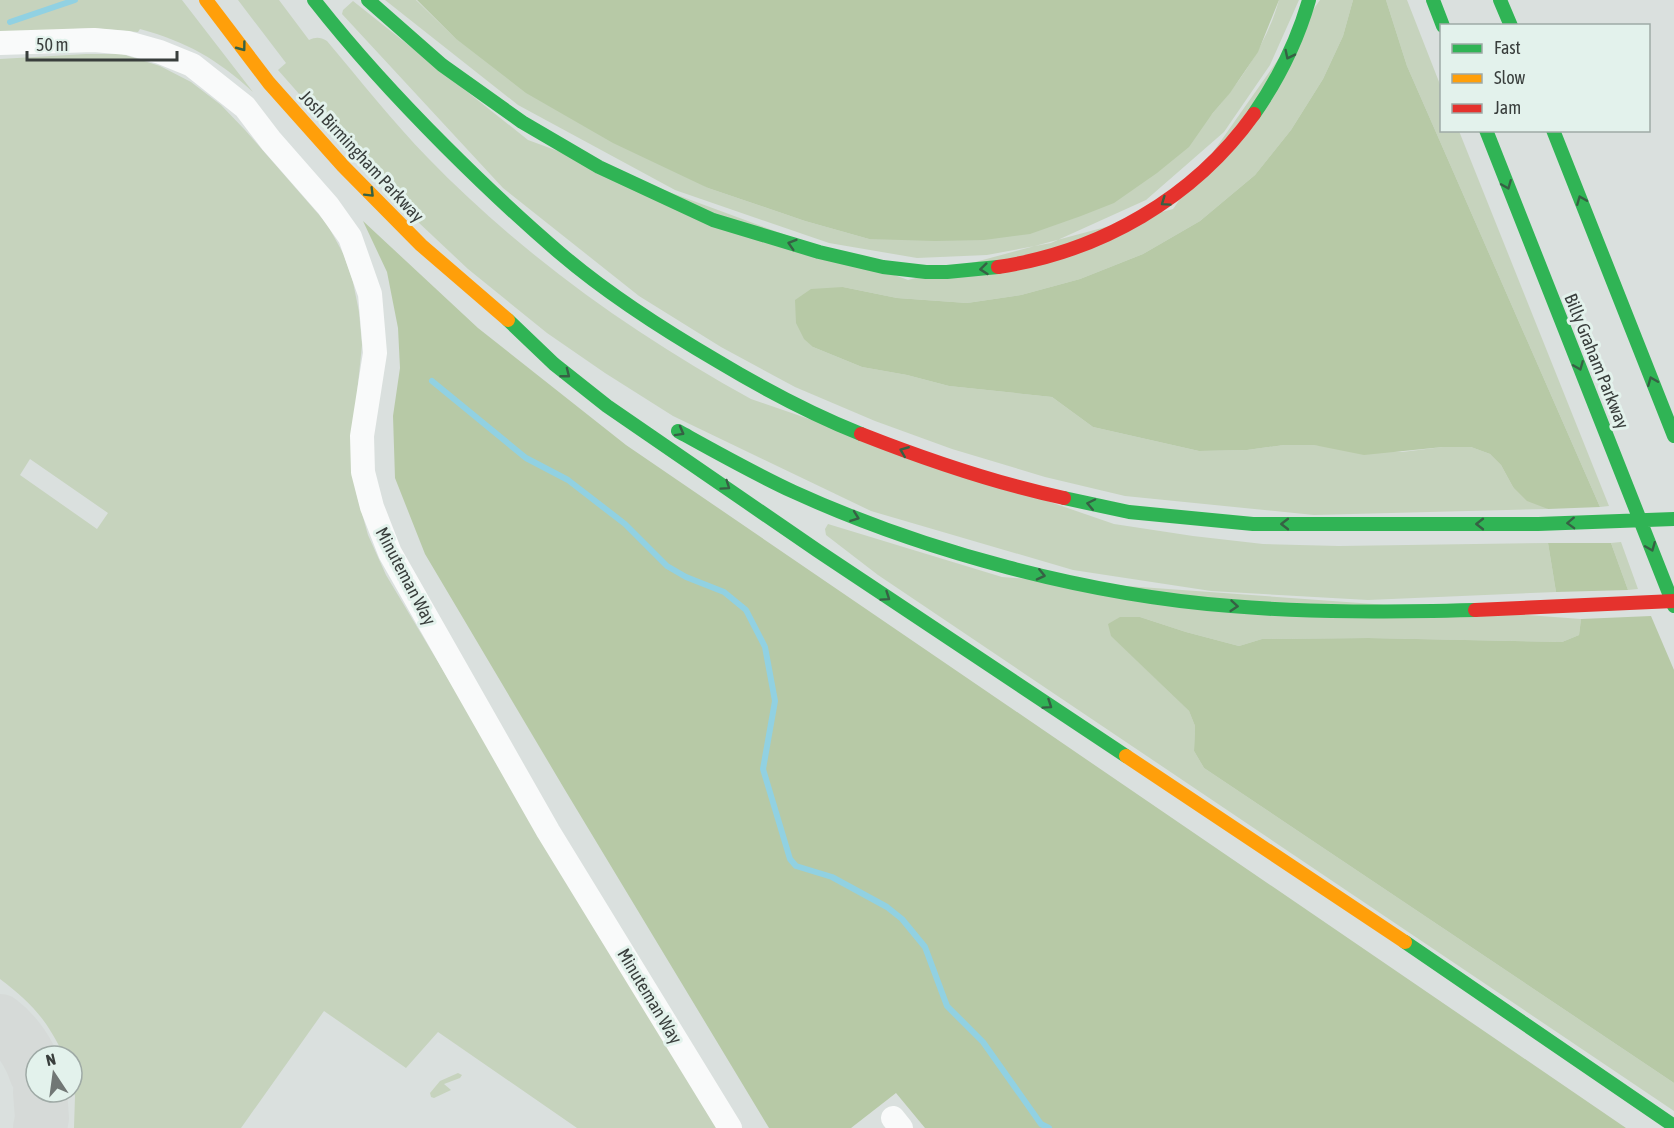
<svg xmlns="http://www.w3.org/2000/svg" width="1674" height="1128" font-family="'Asap Condensed',sans-serif">
	<rect width="100%" height="100%" fill="#dae0de"/>
	<path fill="#c6d3bd" fill-rule="evenodd" d="M 0,0 L 182,0 L 253,92 C 217,59 187,42 140,29 L 138,32 L 92,28 L 0,33 Z
		M 238,0 L 279,0 L 309,40 C 316,37 320,37 327,41 C 360,80 392,121 428,158 C 522,255 633,334 751,399 L 1114,524 L 1193,536 L 1263,544 L 1339,546 L 1548,543 L 1556,592 L 1368,600 L 1211,591 L 1073,570 L 871,511 L 673,416 L 605,373 L 547,333 L 468,269 L 383,189 L 278,70 L 286,63 Z
		M 385,0 L 416,0 L 455,38 L 708,188 L 805,221 L 869,239 L 1212,114 C 1241,81 1267,43 1279,0 L 1299,0 L 1270,65 L 1224,132 L 1146,200 L 1051,243 L 987,255 L 917,258 L 829,243 L 675,190 L 518,105 Z
		M 1320,0 L 1353,0 L 1343,36 L 1323,79 L 1291,130 L 1255,175 L 1200,221 L 1143,254 L 1080,279 L 1021,295 L 967,303 L 897,298 L 843,287 L 813,347 L 862,367 L 907,375 L 949,386 L 1052,397 L 1093,427 L 1199,451 L 1247,450 L 1284,445 L 1314,445 L 1402,452 L 1443,447 L 1471,447 L 1490,454 L 1501,465 L 1513,487 L 1548,509 L 1314,515 L 1125,496 L 1045,477 L 952,449 L 875,421 L 795,387 L 721,347 L 639,296 L 503,188 L 342,14 L 343,10 L 353,1 L 528,140 L 908,280 L 1173,209 Z
		M 1386,0 L 1407,0 L 1441,87 L 1442,130 L 1459,131 L 1609,506 L 1600,507 L 1407,66 Z
		M 86,54 L 122,54 L 160,66 L 191,82 L 221,105 L 245,130 L 327,224 L 344,255 L 353,282 L 359,312 L 362,345 L 352,442 L 356,492 L 368,535 L 386,575 L 717,1128 L 577,1128 L 438,1032 L 406,1068 L 324,1011 L 241,1128 L 74,1128 L 75,1096 L 72,1083 L 72,1056 L 64,1056 C 47,1020 32,1003 0,979 L 0,59 ZM 30,459 L 108,513 L 97,529 L 20,475 Z
		M 828,524 L 1002,577 L 1581,619 L 1579,635 L 1562,642 L 1368,638 L 1262,639 L 1239,646 L 1186,632 L 1140,617 L 1112,636 L 1189,711 L 1195,726 L 1194,751 L 1204,768 L 1674,1083 L 1674,1111 L 878,575 L 826,535 L 825,529 Z
		M 1621,542 L 1638,589 L 1628,590 L 1611,543 Z
		M 458,1073 L 462,1075 L 460,1078 L 444,1084 L 451,1090 L 434,1098 L 431,1097 L 430,1093 L 440,1081 Z"/>
	<path fill="#b7c9a6" d="M 417,0 L 1279,0 L 1258,52 L 1230,93 L 1212,114 L 1189,147 L 1157,173 L 1114,203 L 1081,216 L 1030,234 L 984,240 L 935,241 L 869,239 L 805,221 L 708,188 L 613,143 L 526,93 L 455,38 Z
		M 1353,0 L 1386,0 L 1407,66 L 1600,507 L 1548,509 L 1527,501 L 1513,487 L 1501,465 L 1490,454 L 1471,447 L 1443,447 L 1364,455 L 1314,445 L 1284,445 L 1247,450 L 1199,451 L 1093,427 L 1052,397 L 949,386 L 907,375 L 862,367 L 813,347 L 804,339 L 796,323 L 795,300 L 811,289 L 843,287 L 897,298 L 967,303 L 1021,295 L 1080,279 L 1143,254 L 1200,221 L 1255,175 L 1291,130 L 1323,79 L 1343,36 Z
		M 363,221 L 478,328 L 626,445 L 1626,1128 L 925,1128 L 896,1093 L 851,1128 L 769,1128 L 565,790 L 425,554 L 395,478 L 393,416 L 400,368 L 398,328 L 387,272 Z
		M 1548,543 L 1611,543 L 1628,590 L 1556,592 Z
		M 1651,616 L 1674,670 L 1674,1083 L 1204,768 L 1194,751 L 1195,726 L 1189,711 L 1111,636 L 1108,624 L 1120,617 L 1140,617 L 1186,632 L 1239,646 L 1262,639 L 1368,638 L 1562,642 L 1579,635 L 1581,619 Z"/>
	<g fill="none" stroke-linecap="round" stroke-linejoin="round">
		<path stroke="#91d1e2" stroke-width="6" d="M 10,22 L 75,0
			M 432,381 L 526,458 L 568,480 L 625,524 L 667,566 L 686,577 L 724,592 L 746,610 L 765,647 L 775,701 L 763,769 L 790,859 L 796,866 L 832,877 L 887,907 L 902,919 L 925,947 L 947,1006 L 983,1042 L 1041,1124 L 1049,1128"/>
		<path stroke="#d6dad8" stroke-width="54" d="M 0,1021 C 16,1033 30,1054 36,1073
			M 40,1128 L 42,1118 L 40,1092"/>
		<path stroke="#f9fafa" stroke-width="24" d="M 0,43 L 94,40 L 128,43 L 160,52 L 192,65 L 245,107 L 271,141 L 328,206 L 350,237 L 370,294 L 375,353 L 362,436 L 363,472 L 372,507 L 390,553 L 548,831 L 730,1128
			M 893,1118 L 901,1128"/>
		<path stroke="#30b455" stroke-width="14" d="M 314,0 C 354,51 398,99 445,146 C 482,183 521,220 561,254 C 609,295 664,330 719,362 C 764,389 811,414 861,434
			M 368,0 L 442,65 L 522,122 L 599,167 L 713,220 L 819,252 L 883,267 L 926,272 L 947,272 L 998,267
			M 1433,0 L 1443,26
			M 1500,0 L 1511,26
			M 1254,114 C 1279,78 1297,42 1309,0
			M 1486,130 L 1674,606
			M 1553,130 L 1674,436
			M 508,320 L 554,364 L 607,406 L 818,551 L 1126,756
			M 678,431 C 716,452 755,474 794,492 C 926,552 1087,595 1231,606 C 1312,613 1394,612 1475,610
			M 1064,498 L 1129,512 L 1253,524 L 1538,524 L 1674,519
			M 1405,942 L 1674,1126"/>
		<path stroke="#ff9f0a" stroke-width="14" d="M 206,0 L 269,83 L 343,166 L 421,245 L 508,320
			M 1126,756 L 1405,942"/>
		<path stroke="#e5322d" stroke-width="14" d="M 998,267 C 1100,252 1194,198 1254,114
			M 861,434 C 927,460 994,483 1064,498
			M 1475,610 L 1674,601"/>
	</g>
	<defs><path id="oneway-chevron" d="M-2-3.5L2.5 0L-2 3.5" fill="none" stroke-width="1.6" stroke-linecap="round" stroke-linejoin="round" transform="scale(1.5)"/></defs>
	<g stroke="#366144">
		<use href="#oneway-chevron" transform="translate(242 47) rotate(53)"/>
		<use href="#oneway-chevron" transform="translate(1289 55) rotate(116)"/>
		<use href="#oneway-chevron" transform="translate(1507 185) rotate(68)"/>
		<use href="#oneway-chevron" transform="translate(370 193) rotate(45)"/>
		<use href="#oneway-chevron" transform="translate(1581 200) rotate(-112)"/>
		<use href="#oneway-chevron" transform="translate(1165 202) rotate(145)"/>
		<use href="#oneway-chevron" transform="translate(792 244) rotate(-163)"/>
		<use href="#oneway-chevron" transform="translate(984 269) rotate(174)"/>
		<use href="#oneway-chevron" transform="translate(1579 366) rotate(68)"/>
		<use href="#oneway-chevron" transform="translate(566 374) rotate(38)"/>
		<use href="#oneway-chevron" transform="translate(1652 381) rotate(-112)"/>
		<use href="#oneway-chevron" transform="translate(680 432) rotate(29)"/>
		<use href="#oneway-chevron" transform="translate(904 451) rotate(-158)"/>
		<use href="#oneway-chevron" transform="translate(726 486) rotate(35)"/>
		<use href="#oneway-chevron" transform="translate(1091 504) rotate(-168)"/>
		<use href="#oneway-chevron" transform="translate(855 517) rotate(20)"/>
		<use href="#oneway-chevron" transform="translate(1571 523) rotate(178)"/>
		<use href="#oneway-chevron" transform="translate(1285 524) rotate(180)"/>
		<use href="#oneway-chevron" transform="translate(1480 524) rotate(180)"/>
		<use href="#oneway-chevron" transform="translate(1651 547) rotate(68)"/>
		<use href="#oneway-chevron" transform="translate(1041 575) rotate(13)"/>
		<use href="#oneway-chevron" transform="translate(886 597) rotate(34)"/>
		<use href="#oneway-chevron" transform="translate(1234 606) rotate(5)"/>
		<use href="#oneway-chevron" transform="translate(1048 705) rotate(34)"/>
	</g>
	<g text-anchor="middle" dominant-baseline="central" stroke-width="6" stroke-linejoin="round" paint-order="stroke">
		<g font-size="18" fill="#393e3c" stroke="#e3f2ec">
			<text transform="translate(362 156) rotate(47)">Josh Birmingham Parkway</text>
			<text transform="translate(1597 361) rotate(68)">Billy Graham Parkway</text>
			<text transform="translate(406 576) rotate(62)">Minuteman Way</text>
			<text transform="translate(650 996) rotate(59)">Minuteman Way</text>
		</g>
	</g>
	<rect x="1440" y="24" width="210" height="108" fill="#e3f2ec" stroke="#9faaa6" stroke-width="1.5"/>
	<rect x="1452" y="44" width="30" height="9" fill="#30b455" stroke="#9faaa6" stroke-width="1.5"/>
	<text x="1494" y="54" font-size="18" fill="#393e3c">Fast</text>
	<rect x="1452" y="74" width="30" height="9" fill="#ff9f0a" stroke="#9faaa6" stroke-width="1.5"/>
	<text x="1494" y="84" font-size="18" fill="#393e3c">Slow</text>
	<rect x="1452" y="104" width="30" height="9" fill="#e5322d" stroke="#9faaa6" stroke-width="1.5"/>
	<text x="1494" y="114" font-size="18" fill="#393e3c">Jam</text>
	<g transform="translate(54 1074) rotate(347)"><circle r="28" fill="#e3f2ec" stroke="#9faaa6" stroke-width="1.5"/>
	<path d="M0-4.5L10 22L0 15L-10 22Z" fill="#717775"/>
	<text y="-9" font-size="16" font-weight="bold" text-anchor="middle" fill="#393e3c">N</text>
	</g>
	<path d="M27 51v9h150v-9" fill="none" stroke="#393e3c" stroke-width="3"/>
	<text x="36" y="51" font-size="18" fill="#393e3c" stroke="#e3f2ec" stroke-width="4.5" paint-order="stroke">50 m</text>
</svg>
